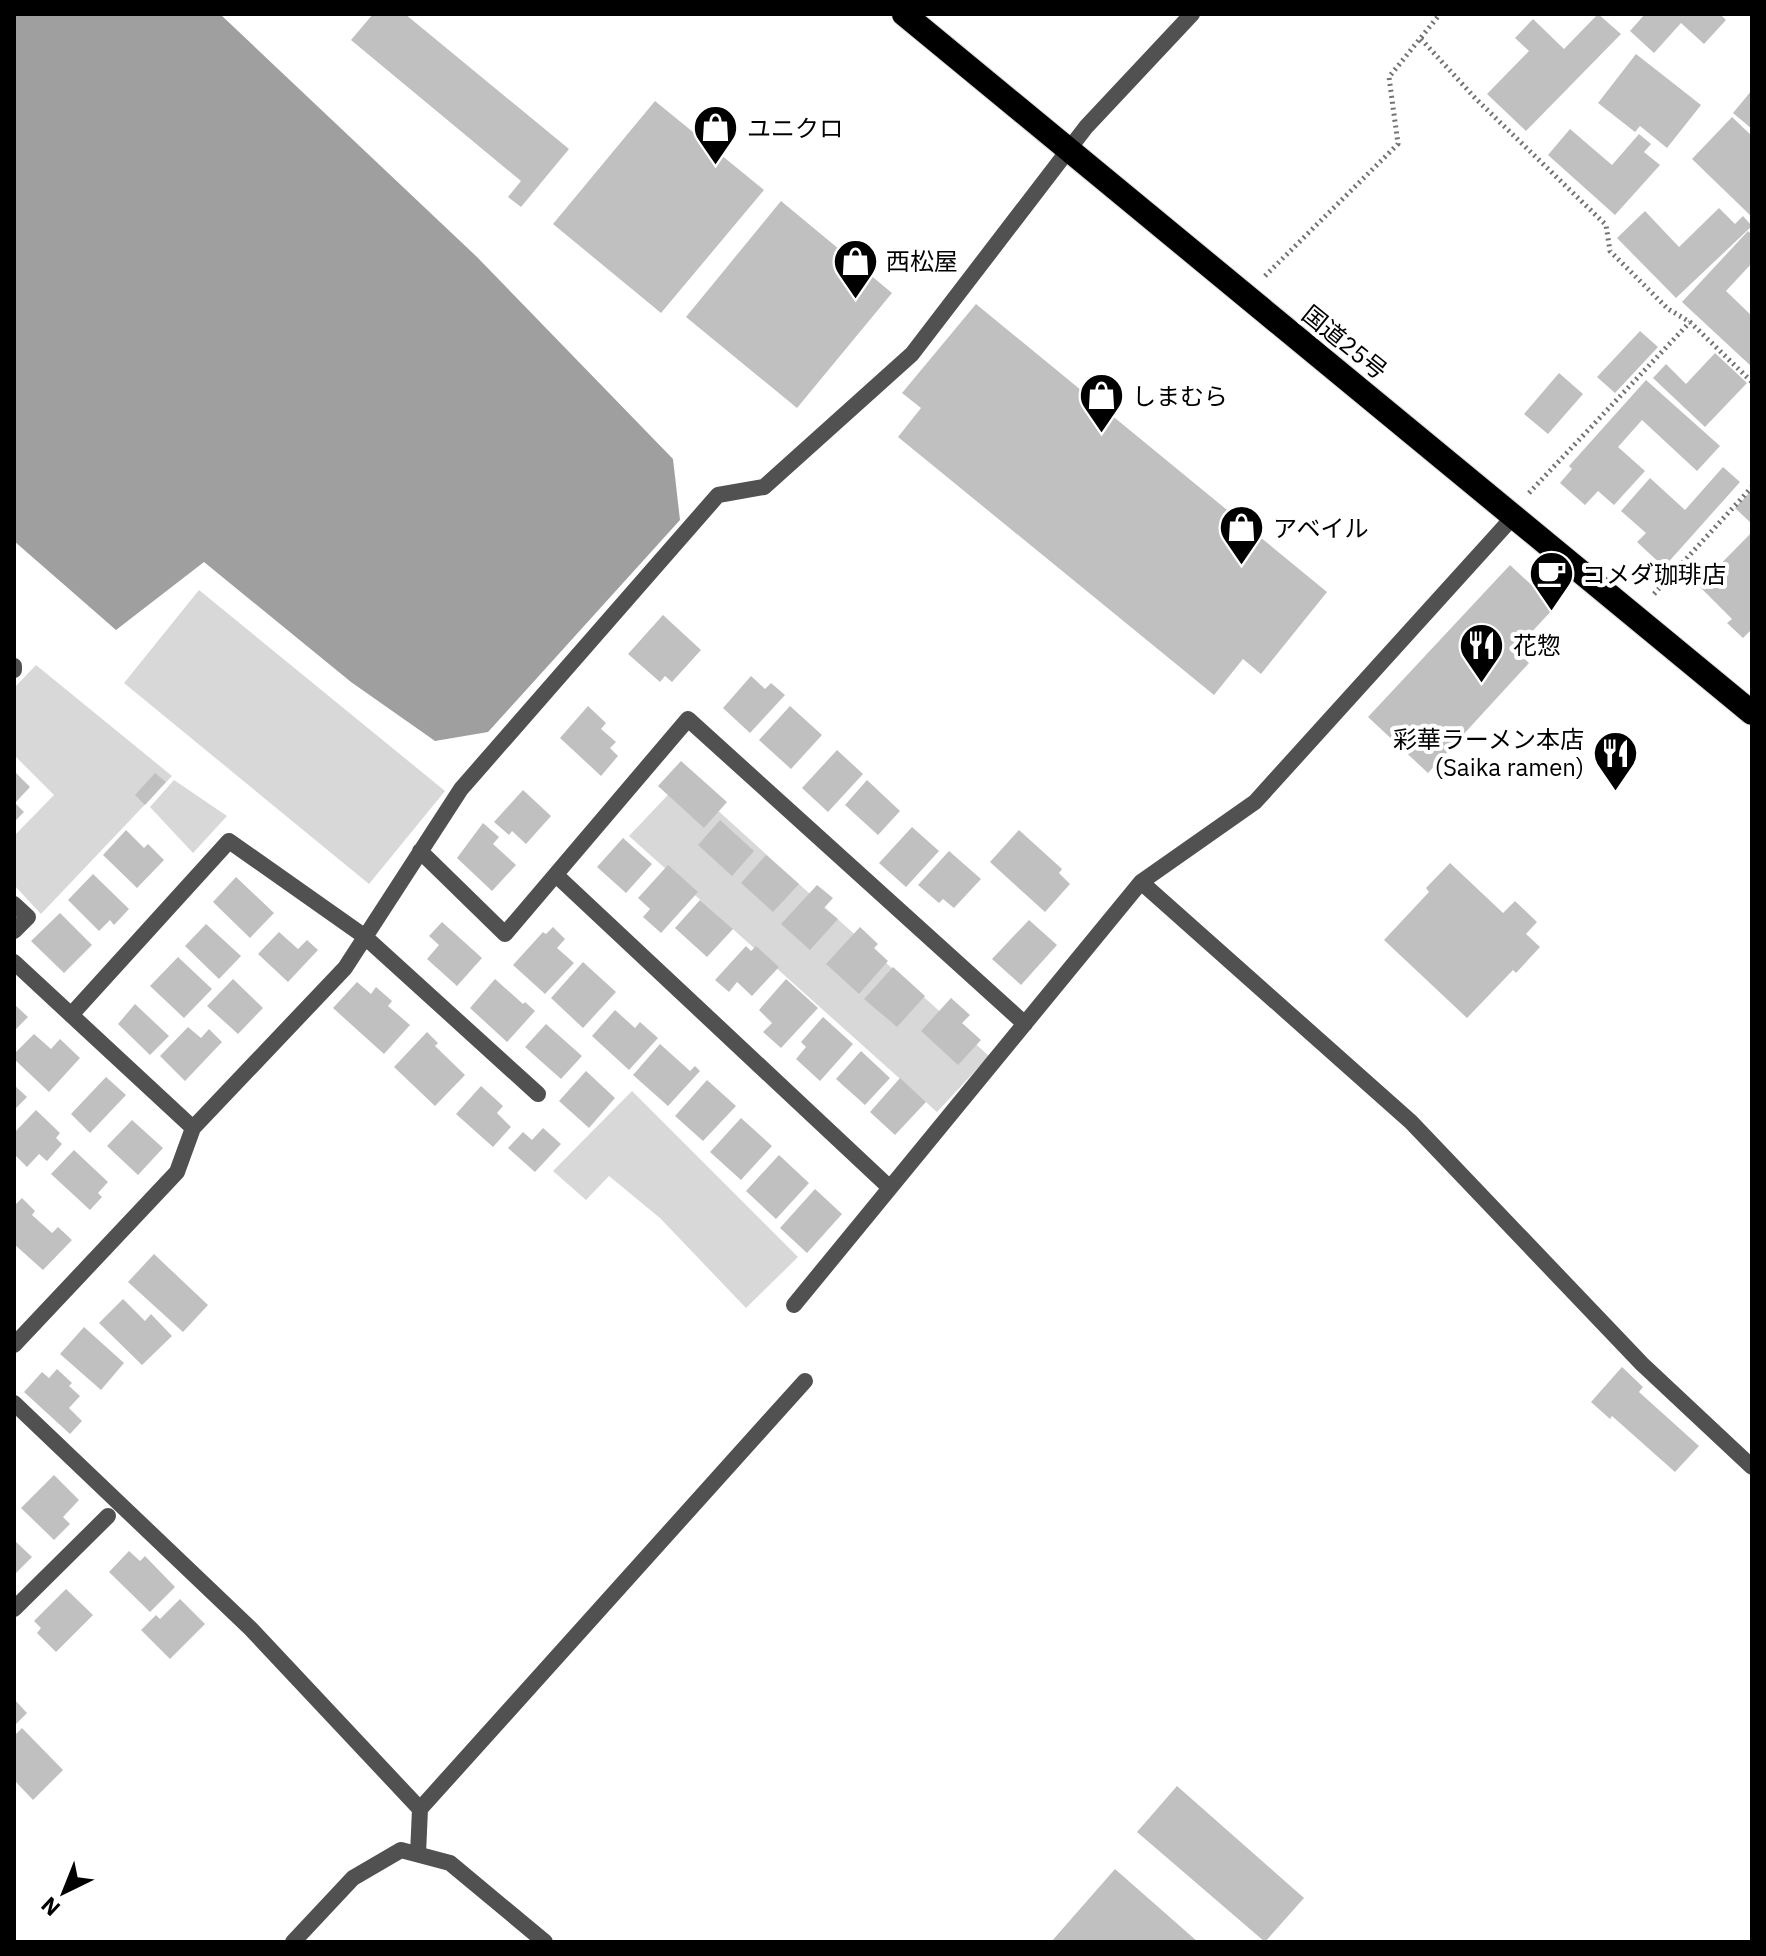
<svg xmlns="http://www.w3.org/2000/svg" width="1766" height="1956" font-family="'IBM Plex Sans','Noto Sans JP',sans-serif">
	<rect width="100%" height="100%" fill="#fff"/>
	<path fill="#d8d8d8" d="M 199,590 L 445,791 L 369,884 L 124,683 Z
		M 36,665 L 172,776 L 41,914 L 14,885 L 14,836 L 54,795 L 14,755 L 14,688 Z
		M 683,779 L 989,1056 L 937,1112 L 629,836 Z
		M 174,780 L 227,816 L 193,853 L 150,807 Z
		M 632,1091 L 798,1257 L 746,1308 L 660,1218 L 609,1176 L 586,1200 L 553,1171 Z"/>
	<path fill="#9f9f9f" d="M 14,14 L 220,14 L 477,257 L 673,459 L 680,520 L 488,732 L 435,741 L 351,682 L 204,562 L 116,630 L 14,541 Z"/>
	<path fill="#c0c0c0" d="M 373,14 L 405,14 L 569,149 L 521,207 L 508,197 L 521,181 L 351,40 Z
		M 1598,14 L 1621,34 L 1526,131 L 1487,94 L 1529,51 L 1515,38 L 1533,19 L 1564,49 Z
		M 1645,14 L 1720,14 L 1726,20 L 1704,44 L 1681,23 L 1654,53 L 1630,31 Z
		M 1636,54 L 1701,105 L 1667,148 L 1640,126 L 1635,132 L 1598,103 Z
		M 1752,90 L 1752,129 L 1733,113 Z
		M 655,101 L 764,190 L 661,313 L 553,224 Z
		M 1732,117 L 1752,136 L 1752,217 L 1692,159 Z
		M 1570,129 L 1612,165 L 1639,134 L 1651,144 L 1644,152 L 1660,165 L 1615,215 L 1548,155 Z
		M 781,201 L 892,293 L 797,408 L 686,317 Z
		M 1719,208 L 1735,224 L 1743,216 L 1752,226 L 1676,298 L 1617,238 L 1645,211 L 1679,247 Z
		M 1748,231 L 1752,235 L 1752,263 L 1726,291 L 1752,316 L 1752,367 L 1682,302 Z
		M 976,304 L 1327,592 L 1261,674 L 1243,659 L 1214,695 L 898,437 L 921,408 L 902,393 Z
		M 1640,331 L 1658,347 L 1615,393 L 1597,377 Z
		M 1715,353 L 1747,383 L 1705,427 L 1653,378 L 1666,364 L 1686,384 Z
		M 1559,373 L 1583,394 L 1548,434 L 1524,414 Z
		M 1646,380 L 1720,446 L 1697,471 L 1642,420 L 1618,447 L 1645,471 L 1614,505 L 1598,491 L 1585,505 L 1560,483 L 1572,469 L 1569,466 Z
		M 1723,467 L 1740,482 L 1664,567 L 1637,542 L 1646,533 L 1621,511 L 1650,478 L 1685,510 Z
		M 1752,490 L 1752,524 L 1735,508 Z
		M 1752,532 L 1752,629 L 1743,638 L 1727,623 L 1732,619 L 1699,586 Z
		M 1510,565 L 1555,607 L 1515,650 L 1529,663 L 1428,773 L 1368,717 Z
		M 663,615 L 701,650 L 672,682 L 665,676 L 660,682 L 628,654 Z
		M 751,676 L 765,689 L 771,683 L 785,695 L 750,733 L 723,708 Z
		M 588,706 L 606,723 L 601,729 L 616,742 L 610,748 L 618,756 L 601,776 L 560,738 Z
		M 790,706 L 822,735 L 791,769 L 759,740 Z
		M 837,750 L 863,774 L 828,812 L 802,788 Z
		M 681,761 L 727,802 L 704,828 L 658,786 Z
		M 14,771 L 30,787 L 15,803 L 24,812 L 14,822 Z
		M 155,773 L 166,782 L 145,805 L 135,795 Z
		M 867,780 L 900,811 L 878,835 L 845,805 Z
		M 523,790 L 551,816 L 526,844 L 512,831 L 509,835 L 494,822 Z
		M 720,820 L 754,851 L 732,876 L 698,845 Z
		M 483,823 L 499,837 L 493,844 L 516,865 L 492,891 L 457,858 Z
		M 912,827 L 939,851 L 906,887 L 879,863 Z
		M 126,830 L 144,848 L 148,844 L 164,860 L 137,888 L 103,855 Z
		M 1019,830 L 1062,869 L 1059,873 L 1070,884 L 1045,912 L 990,862 Z
		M 623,838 L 652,864 L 626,893 L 597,867 Z
		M 949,851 L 981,879 L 954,908 L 943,899 L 939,903 L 918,885 Z
		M 766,855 L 799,884 L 773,912 L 741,883 Z
		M 1450,863 L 1503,913 L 1515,901 L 1537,922 L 1526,934 L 1540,947 L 1516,973 L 1513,970 L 1467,1018 L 1384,940 L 1429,892 L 1426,888 Z
		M 668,865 L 698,892 L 661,933 L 643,917 L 650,909 L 638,898 Z
		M 93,874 L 129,909 L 114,925 L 110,920 L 99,931 L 68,900 Z
		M 236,877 L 274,913 L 250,938 L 213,902 Z
		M 817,885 L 833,898 L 824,908 L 838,919 L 810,950 L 781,924 Z
		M 700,900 L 733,929 L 707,957 L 675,928 Z
		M 60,913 L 92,945 L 64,973 L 31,941 Z
		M 1029,920 L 1057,945 L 1021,985 L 992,959 Z
		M 442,922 L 482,958 L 457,986 L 427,959 L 439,945 L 429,936 Z
		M 206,924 L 241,956 L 219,979 L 185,946 Z
		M 553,927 L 565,939 L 557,948 L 574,963 L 545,994 L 513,965 L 543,932 L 546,934 Z
		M 860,927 L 878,944 L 874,948 L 888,961 L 859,994 L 826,964 Z
		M 279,932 L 298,949 L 307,940 L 318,950 L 288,982 L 258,954 Z
		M 746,946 L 751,951 L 756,946 L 779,967 L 752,996 L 737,982 L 729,992 L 715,980 Z
		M 178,957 L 212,989 L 184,1018 L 150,986 Z
		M 583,962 L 616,992 L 583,1028 L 551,998 Z
		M 893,967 L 925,996 L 897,1027 L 864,999 Z
		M 233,979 L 263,1008 L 238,1034 L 207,1006 Z
		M 495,979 L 523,1004 L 525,1002 L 535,1011 L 507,1042 L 470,1008 Z
		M 786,979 L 818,1008 L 781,1048 L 763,1032 L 772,1023 L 759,1010 Z
		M 357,982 L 371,994 L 376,987 L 392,1001 L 388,1006 L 410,1025 L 384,1054 L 333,1008 Z
		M 951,998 L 970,1015 L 962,1023 L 981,1040 L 958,1065 L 921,1031 Z
		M 14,1004 L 28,1017 L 14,1031 Z
		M 135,1004 L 169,1036 L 150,1055 L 118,1024 Z
		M 615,1010 L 635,1028 L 640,1022 L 658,1038 L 629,1070 L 592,1036 Z
		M 823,1017 L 853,1044 L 820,1081 L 796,1059 L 806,1047 L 801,1042 Z
		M 546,1024 L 582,1056 L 561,1079 L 525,1047 Z
		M 188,1027 L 201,1038 L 209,1029 L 222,1042 L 185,1081 L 160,1056 Z
		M 427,1032 L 438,1043 L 435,1046 L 465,1075 L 435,1106 L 394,1067 Z
		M 34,1034 L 51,1049 L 60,1039 L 80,1058 L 49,1092 L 14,1059 L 14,1054 Z
		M 660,1044 L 690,1071 L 695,1066 L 700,1071 L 668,1106 L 633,1075 Z
		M 861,1051 L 890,1078 L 865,1105 L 836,1079 Z
		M 586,1071 L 615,1098 L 589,1128 L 559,1101 Z
		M 106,1077 L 126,1095 L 90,1133 L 71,1114 Z
		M 900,1078 L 926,1102 L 895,1135 L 870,1112 Z
		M 707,1080 L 736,1106 L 703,1141 L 675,1116 Z
		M 14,1085 L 27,1097 L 14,1110 Z
		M 481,1086 L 503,1106 L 497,1113 L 511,1127 L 493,1147 L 456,1114 Z
		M 36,1110 L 60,1133 L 56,1138 L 62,1144 L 47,1161 L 39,1154 L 27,1167 L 14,1154 L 14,1133 Z
		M 741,1118 L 772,1146 L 741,1180 L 710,1152 Z
		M 132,1120 L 163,1148 L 138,1175 L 107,1146 Z
		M 543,1128 L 561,1144 L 535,1172 L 508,1148 L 523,1132 L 532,1140 Z
		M 74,1150 L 108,1182 L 98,1193 L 102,1197 L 90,1210 L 51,1174 Z
		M 779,1155 L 809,1183 L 776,1219 L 746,1191 Z
		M 815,1189 L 842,1214 L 807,1253 L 780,1228 Z
		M 22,1198 L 35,1211 L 32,1215 L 52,1233 L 58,1227 L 72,1240 L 43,1270 L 14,1244 L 14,1206 Z
		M 154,1254 L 208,1305 L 183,1332 L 128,1282 Z
		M 123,1299 L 145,1321 L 151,1314 L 172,1336 L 142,1365 L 99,1323 Z
		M 84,1327 L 124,1363 L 101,1390 L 60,1354 Z
		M 1622,1367 L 1643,1387 L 1639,1392 L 1699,1446 L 1675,1472 L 1612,1416 L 1610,1419 L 1591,1402 Z
		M 57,1369 L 72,1383 L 69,1386 L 80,1396 L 69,1408 L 82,1421 L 70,1434 L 24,1392 L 42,1372 L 49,1378 Z
		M 54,1475 L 79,1500 L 63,1517 L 70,1524 L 54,1540 L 21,1508 Z
		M 14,1540 L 32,1557 L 14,1575 Z
		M 129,1551 L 140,1561 L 145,1556 L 175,1587 L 150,1612 L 109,1572 Z
		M 66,1589 L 93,1615 L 56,1652 L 37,1633 L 41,1628 L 34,1621 Z
		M 180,1599 L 205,1624 L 170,1659 L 141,1630 L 156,1615 L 160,1619 Z
		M 14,1699 L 27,1713 L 14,1726 Z
		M 22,1728 L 63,1770 L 33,1800 L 14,1780 L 14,1736 Z
		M 1177,1786 L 1304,1898 L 1265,1942 L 1137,1832 Z
		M 1115,1869 L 1198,1942 L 1051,1942 Z"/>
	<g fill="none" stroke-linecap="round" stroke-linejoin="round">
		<defs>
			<path id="highway" d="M 904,14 L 1752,713"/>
		</defs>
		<use href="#highway" stroke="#dbdbdb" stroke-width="26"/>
		<path stroke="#737373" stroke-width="5" stroke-dasharray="2 4" stroke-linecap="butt" d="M 1421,39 L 1476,99 L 1606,225 L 1610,251 L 1668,309 L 1690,322 L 1752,382
			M 1265,276 L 1398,144 L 1389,77 L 1440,14
			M 1529,493 L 1690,322
			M 1654,594 L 1752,487"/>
		<path stroke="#515151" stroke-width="16" d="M 14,666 L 14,670
			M 420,851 L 505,934 L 688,719 L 1025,1024
			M 556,875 L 890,1188
			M 1141,882 L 1411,1122 L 1642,1364 L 1752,1467
			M 14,904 L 28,917 L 14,931
			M 14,962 L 193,1128
			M 71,1015 L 229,841 L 364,936 L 538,1094
			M 794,1305 L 1141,882 L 1255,802 L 1514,516
			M 14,1345 L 177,1172 L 193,1128 L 345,968 L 461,789 L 718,495 L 764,487 L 912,354 L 1086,127 L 1192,14
			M 14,1403 L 251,1629 L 420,1809
			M 14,1609 L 108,1516
			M 418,1854 L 420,1809 L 805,1381
			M 293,1942 L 353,1878 L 401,1850 L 450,1863 L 545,1942"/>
		<use href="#highway" stroke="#000" stroke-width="24"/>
	</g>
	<defs>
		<symbol id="shop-pin" viewBox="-11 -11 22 30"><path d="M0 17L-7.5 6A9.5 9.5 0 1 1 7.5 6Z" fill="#000" stroke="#fff"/><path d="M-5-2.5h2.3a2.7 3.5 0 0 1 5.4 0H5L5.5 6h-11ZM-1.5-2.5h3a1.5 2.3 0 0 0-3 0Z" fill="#fff"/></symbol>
		<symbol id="cafe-pin" viewBox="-11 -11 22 30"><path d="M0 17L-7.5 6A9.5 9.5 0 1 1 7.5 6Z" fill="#000" stroke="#fff"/><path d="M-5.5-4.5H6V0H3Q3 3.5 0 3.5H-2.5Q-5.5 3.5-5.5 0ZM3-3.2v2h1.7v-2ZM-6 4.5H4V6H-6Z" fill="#fff"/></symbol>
		<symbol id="restaurant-pin" viewBox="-11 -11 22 30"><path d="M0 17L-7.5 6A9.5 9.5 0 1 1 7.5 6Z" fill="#000" stroke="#fff"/><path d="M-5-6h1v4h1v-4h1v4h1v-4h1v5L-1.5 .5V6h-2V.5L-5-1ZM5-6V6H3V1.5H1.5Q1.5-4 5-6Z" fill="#fff"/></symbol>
	</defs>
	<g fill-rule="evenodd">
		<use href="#shop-pin" x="690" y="102" width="51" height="69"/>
		<use href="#shop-pin" x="830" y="236" width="51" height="69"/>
		<use href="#shop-pin" x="1076" y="370" width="51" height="69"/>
		<use href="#shop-pin" x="1216" y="502" width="51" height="69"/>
		<use href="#cafe-pin" x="1526" y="548" width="51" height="69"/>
		<use href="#restaurant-pin" x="1456" y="620" width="51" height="69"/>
		<use href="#restaurant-pin" x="1590" y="728" width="51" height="69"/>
	</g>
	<g text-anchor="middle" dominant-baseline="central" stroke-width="8" stroke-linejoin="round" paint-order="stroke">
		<g font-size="24" fill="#000" stroke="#fff" text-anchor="start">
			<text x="747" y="128">ユニクロ</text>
			<text x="886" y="261">西松屋</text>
			<text x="1132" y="396">しまむら</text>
			<text x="1273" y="528">アベイル</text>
			<text x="1582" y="574">コメダ珈琲店</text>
			<text x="1513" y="645">花惣</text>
			<text x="1584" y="739" text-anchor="end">彩華ラーメン本店<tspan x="1584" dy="28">(Saika ramen)</tspan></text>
		</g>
		<g font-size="24" fill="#000" stroke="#fff">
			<text transform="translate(1345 342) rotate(39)">国道25号</text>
		</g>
	</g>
	<rect width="1766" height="1956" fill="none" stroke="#000000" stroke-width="32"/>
	<g transform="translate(64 1892) rotate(223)" stroke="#ffffff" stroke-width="6" paint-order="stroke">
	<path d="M0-6L14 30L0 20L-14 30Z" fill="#000000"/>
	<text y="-12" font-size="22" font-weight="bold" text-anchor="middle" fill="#000000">N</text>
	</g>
</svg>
